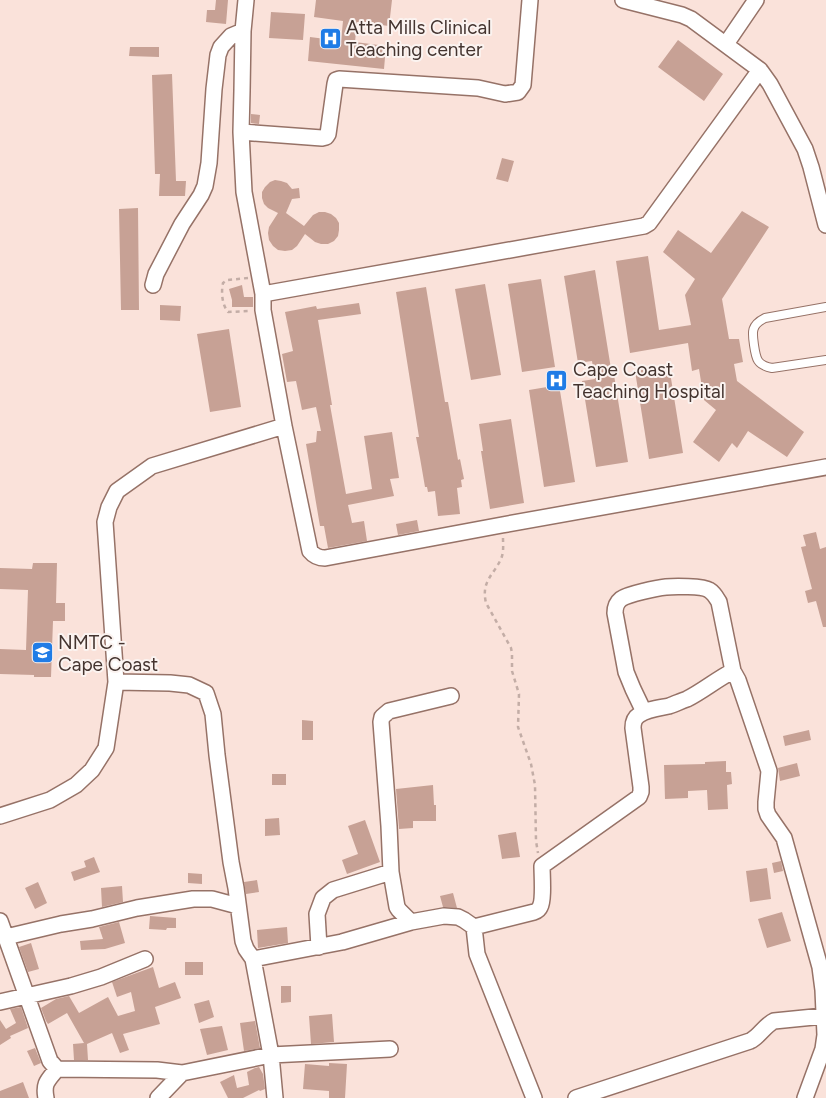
<svg xmlns="http://www.w3.org/2000/svg" width="826" height="1098" font-family="Figtree,sans-serif">
	<rect width="100%" height="100%" fill="#fae2da"/>
	<path fill="#c7a195" d="M 216,0 L 228,0 L 226,24 L 206,22 L 207,10 L 215,10 Z
		M 316,0 L 392,0 L 389,26 L 357,22 L 355,42 L 386,46 L 384,69 L 308,61 L 310,37 L 341,41 L 343,21 L 314,17 Z
		M 271,12 L 305,14 L 303,40 L 269,38 Z
		M 678,40 L 723,74 L 704,101 L 658,67 Z
		M 130,47 L 159,47 L 159,57 L 129,56 Z
		M 172,74 L 176,181 L 186,181 L 185,196 L 159,196 L 160,174 L 155,174 L 152,75 Z
		M 251,114 L 260,115 L 259,124 L 251,123 Z
		M 502,158 L 514,161 L 508,182 L 496,179 Z
		M 275,180 L 281,181 L 287,183 L 292,189 L 299,188 L 300,198 L 292,199 L 286,213 L 304,226 L 313,215 L 319,212 L 325,212 L 331,214 L 336,218 L 339,223 L 339,230 L 338,236 L 334,241 L 328,244 L 321,244 L 315,242 L 305,234 L 297,246 L 292,250 L 285,251 L 278,250 L 273,246 L 269,240 L 268,233 L 269,227 L 278,213 L 268,208 L 264,204 L 262,198 L 262,192 L 265,187 L 270,182 Z
		M 138,208 L 139,310 L 121,310 L 119,209 Z
		M 742,211 L 769,227 L 722,299 L 729,339 L 739,339 L 743,362 L 734,364 L 737,381 L 804,432 L 787,457 L 748,431 L 737,448 L 732,443 L 719,462 L 693,442 L 716,410 L 704,400 L 699,369 L 692,371 L 688,343 L 630,353 L 616,261 L 648,256 L 659,330 L 691,325 L 685,295 L 695,279 L 663,252 L 678,230 L 711,253 Z
		M 595,270 L 612,375 L 614,375 L 628,462 L 596,467 L 582,381 L 595,379 L 592,361 L 578,363 L 564,276 Z
		M 541,279 L 555,367 L 522,372 L 508,284 Z
		M 485,284 L 501,375 L 471,380 L 455,289 Z
		M 242,285 L 244,297 L 253,297 L 253,307 L 232,307 L 232,300 L 229,289 Z
		M 426,287 L 445,402 L 448,402 L 458,460 L 460,459 L 464,479 L 461,480 L 462,487 L 457,488 L 460,514 L 438,516 L 435,491 L 428,492 L 427,487 L 425,487 L 420,458 L 416,437 L 419,437 L 396,292 Z
		M 359,303 L 361,314 L 318,320 L 332,405 L 330,405 L 346,494 L 372,489 L 364,436 L 392,432 L 399,478 L 390,479 L 394,496 L 348,505 L 352,523 L 364,521 L 367,541 L 328,548 L 324,526 L 320,526 L 306,444 L 316,442 L 317,431 L 321,431 L 316,407 L 302,410 L 296,381 L 287,382 L 282,354 L 293,351 L 285,312 L 316,306 L 317,309 Z
		M 160,305 L 181,306 L 180,321 L 160,320 Z
		M 229,329 L 241,407 L 210,412 L 197,334 Z
		M 669,366 L 683,453 L 649,459 L 635,371 Z
		M 559,385 L 575,482 L 544,487 L 529,390 Z
		M 511,419 L 524,503 L 490,509 L 481,451 L 483,451 L 479,424 Z
		M 417,520 L 419,531 L 398,535 L 396,524 Z
		M 816,532 L 820,549 L 826,547 L 826,627 L 823,627 L 816,601 L 808,603 L 805,591 L 812,589 L 801,547 L 806,546 L 803,535 Z
		M 33,563 L 57,563 L 56,603 L 65,603 L 65,621 L 53,621 L 51,677 L 34,677 L 34,675 L 0,674 L 0,649 L 26,650 L 28,590 L 0,589 L 0,568 L 32,569 Z
		M 302,720 L 313,721 L 313,740 L 302,740 Z
		M 809,730 L 811,740 L 785,746 L 783,736 Z
		M 726,761 L 726,772 L 731,772 L 732,784 L 727,785 L 728,809 L 708,810 L 707,790 L 688,791 L 688,798 L 665,799 L 664,765 L 705,764 L 705,762 Z
		M 797,763 L 800,776 L 780,781 L 778,768 Z
		M 272,774 L 286,774 L 286,785 L 272,785 Z
		M 433,785 L 434,805 L 436,805 L 436,821 L 413,821 L 413,828 L 399,829 L 396,789 Z
		M 279,818 L 280,835 L 265,836 L 265,819 Z
		M 365,820 L 380,862 L 347,874 L 342,860 L 358,854 L 348,826 Z
		M 516,832 L 520,857 L 502,859 L 498,835 Z
		M 94,857 L 100,872 L 74,881 L 71,872 L 86,867 L 84,861 Z
		M 781,861 L 783,871 L 774,873 L 772,863 Z
		M 767,868 L 771,899 L 750,902 L 746,871 Z
		M 188,873 L 202,874 L 202,884 L 188,883 Z
		M 257,880 L 259,892 L 246,894 L 244,882 Z
		M 38,882 L 47,903 L 35,909 L 25,888 Z
		M 122,886 L 123,902 L 102,907 L 101,888 Z
		M 453,893 L 457,908 L 443,907 L 440,896 Z
		M 782,912 L 791,941 L 767,948 L 758,919 Z
		M 150,916 L 176,918 L 176,928 L 167,928 L 166,930 L 149,929 Z
		M 119,922 L 125,943 L 105,949 L 81,950 L 80,941 L 103,939 L 99,927 Z
		M 287,927 L 288,943 L 258,948 L 257,930 Z
		M 31,943 L 39,969 L 28,972 L 19,947 Z
		M 185,962 L 203,962 L 203,975 L 185,975 Z
		M 153,967 L 159,988 L 175,982 L 181,998 L 155,1007 L 160,1024 L 123,1034 L 129,1050 L 120,1053 L 112,1033 L 87,1044 L 88,1060 L 74,1060 L 73,1044 L 84,1043 L 67,1013 L 48,1024 L 46,1021 L 41,1008 L 56,999 L 69,996 L 79,1013 L 108,997 L 118,1016 L 135,1011 L 131,992 L 117,997 L 112,982 Z
		M 281,986 L 291,986 L 291,1002 L 281,1003 Z
		M 209,1000 L 214,1017 L 199,1023 L 194,1004 Z
		M 21,1007 L 28,1028 L 10,1036 L 11,1038 L 0,1045 L 0,1020 L 6,1029 L 16,1023 L 10,1009 Z
		M 332,1014 L 334,1042 L 311,1044 L 309,1016 Z
		M 255,1021 L 260,1048 L 244,1051 L 240,1023 Z
		M 222,1026 L 228,1050 L 207,1055 L 200,1029 Z
		M 35,1048 L 41,1063 L 34,1066 L 27,1051 Z
		M 329,1063 L 347,1064 L 345,1098 L 329,1098 L 329,1091 L 303,1089 L 305,1064 L 329,1066 Z
		M 259,1067 L 263,1074 L 265,1089 L 260,1091 L 259,1090 L 243,1098 L 228,1098 L 220,1082 L 234,1075 L 237,1088 L 249,1085 L 247,1072 L 255,1068 Z
		M 23,1082 L 29,1098 L 0,1098 L 0,1091 Z"/>
	<g fill="none" stroke-linecap="round" stroke-linejoin="round">
		<defs>
			<path id="lane" d="M 826,307 L 765,318 C 751,325 752,332 754,345 C 756,359 757,365 772,368 L 826,360"/>
			<path id="street" d="M 246,0 L 243,31 L 242,91 L 241,132 L 244,192 L 263,294
				M 623,0 L 682,15 L 691,19 L 760,70 L 770,84 L 805,149 L 811,167 L 826,225
				M 726,44 L 756,0
				M 760,70 L 649,223 L 644,226 L 263,294 L 263,310 L 284,426 L 310,551 C 314,556 318,558 325,558 L 502,525 L 826,467
				M 241,132 L 322,138 L 326,137 L 328,134 L 335,84 L 336,80 L 339,79 L 478,88 L 505,94 L 518,92 L 523,85 L 530,0
				M 153,285 L 156,274 L 182,224 L 201,195 L 205,186 L 209,163 L 214,89 L 218,55 L 221,47 L 231,36 L 243,31
				M 116,682 L 170,683 L 189,685 L 206,693 L 213,714 L 217,755 L 231,862 L 236,888 L 243,941 L 246,949 L 253,959 L 271,1055 L 275,1098
				M 644,712 L 633,689 L 626,672 L 615,613 C 615,607 616,603 621,599 C 628,594 657,588 666,587 C 674,586 703,586 709,590 C 714,593 716,597 719,602 L 733,671
				M 0,816 L 50,800 L 76,785 L 92,770 L 106,748 L 116,682 L 105,522 L 109,507 L 117,491 L 152,466 L 284,426
				M 0,921 L 50,1061 L 57,1069 L 157,1070 L 182,1073 L 271,1055 L 390,1049
				M 411,922 L 399,910 L 397,907 L 391,872 L 389,826 L 381,722 L 382,717 L 389,711 L 451,696
				M 474,927 L 534,912 C 537,911 539,910 540,907 C 544,900 542,875 542,866 L 639,797 L 641,792 L 641,787 L 633,728 C 633,723 634,718 639,715 C 647,709 659,708 669,706 C 675,704 681,701 687,699 C 703,691 717,679 733,671 L 738,680 L 769,771 L 766,802 L 766,809 L 768,815 L 784,838 L 820,967 L 823,990 L 825,1035 L 823,1049 L 805,1098
				M 6,937 L 61,924 L 92,919 L 137,908 L 193,899 L 212,899 L 238,906
				M 319,947 L 317,914 L 323,898 L 333,890 L 391,872
				M 253,959 L 342,942 L 411,922 L 444,916 L 458,917 L 464,920 L 474,927 L 477,954 L 534,1098
				M 0,1002 L 71,986 L 101,977 L 145,959
				M 46,1098 C 43,1083 48,1080 57,1069
				M 158,1098 L 182,1073
				M 576,1098 L 750,1041 C 759,1037 764,1026 774,1021 L 824,1016"/>
		</defs>
		<use href="#lane" stroke="#967267" stroke-width="10"/>
		<use href="#street" stroke="#967267" stroke-width="18"/>
		<path stroke="#c3ada6" stroke-width="2.5" stroke-dasharray="4 4" stroke-linecap="butt" d="M 248,278 L 227,280 L 223,283 C 221,292 222,305 228,312 L 250,311
			M 503,538 C 503,545 504,552 501,559 C 493,576 481,581 486,603 L 511,648 L 512,653 L 512,671 L 519,694 L 518,727 L 531,764 L 535,785 L 536,841 L 538,853"/>
		<use href="#lane" stroke="#fff" stroke-width="8"/>
		<use href="#street" stroke="#fff" stroke-width="15"/>
	</g>
	<defs>
		<symbol id="hospital-square" viewBox="-11 -11 22 22"><rect x="-9" y="-9" width="18" height="18" rx="4" fill="#207ce6" stroke="#fbf3f0"/><path d="M-5-5h3v3.5h4V-5h3V5h-3V1.5h-4V5h-3Z" fill="#fff"/></symbol>
		<symbol id="school-square" viewBox="-11 -11 22 22"><rect x="-9" y="-9" width="18" height="18" rx="4" fill="#207ce6" stroke="#fbf3f0"/><path d="M0-5L7-2L0 1L-7-2ZM-4 1L0 2.5L4 1V4Q0 6-4 4Z" fill="#fff"/></symbol>
	</defs>
	<g fill-rule="evenodd">
		<use href="#hospital-square" x="318" y="26" width="25" height="25"/>
		<use href="#hospital-square" x="544" y="368" width="25" height="25"/>
		<use href="#school-square" x="30" y="640" width="25" height="25"/>
	</g>
	<g text-anchor="middle" dominant-baseline="central" stroke-width="4" stroke-linejoin="round" paint-order="stroke">
		<g font-size="19" fill="#44342f" stroke="#fbf3f0" text-anchor="start">
			<text x="346" y="27">Atta Mills Clinical<tspan x="346" dy="22">Teaching center</tspan></text>
			<text x="573" y="369">Cape Coast<tspan x="573" dy="22">Teaching Hospital</tspan></text>
			<text x="58" y="642">NMTC -<tspan x="58" dy="22">Cape Coast</tspan></text>
		</g>
	</g>
</svg>
